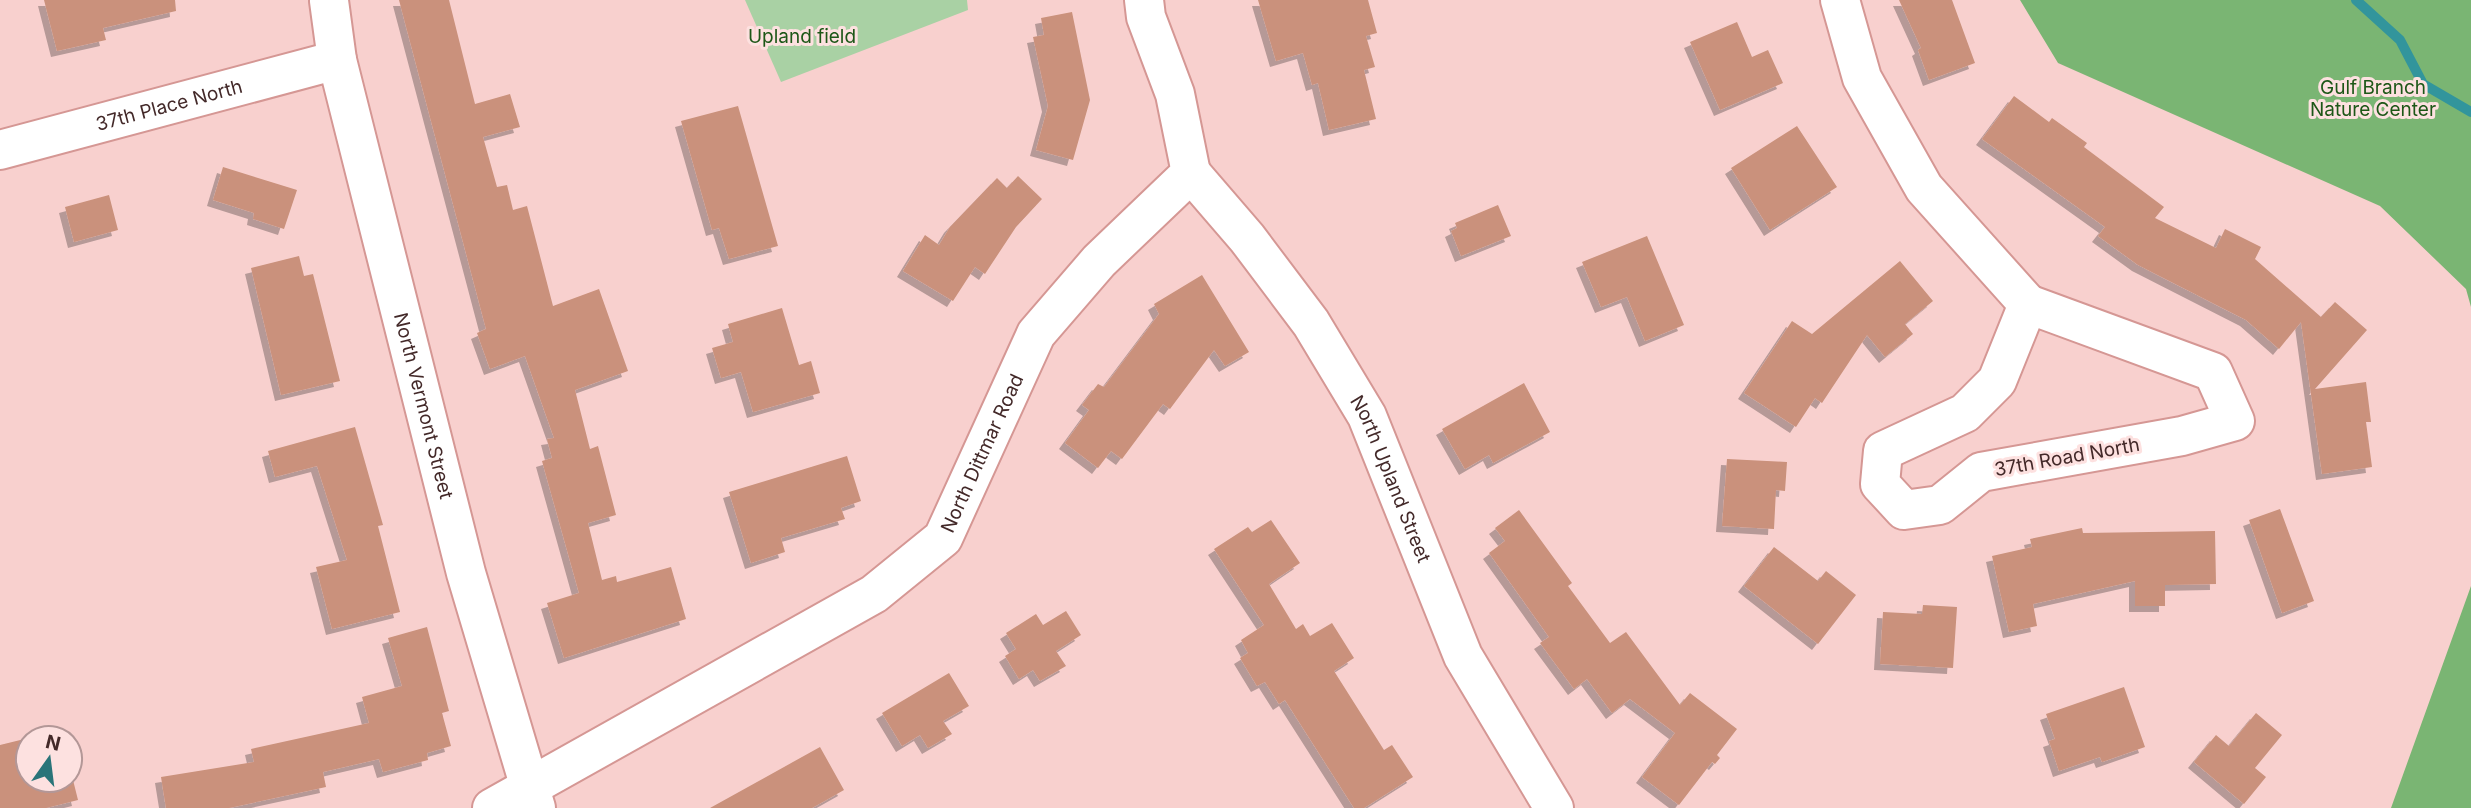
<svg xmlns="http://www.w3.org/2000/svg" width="2471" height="808" font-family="Inter,sans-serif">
	<defs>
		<filter id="shadow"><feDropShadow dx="-6" dy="6" stdDeviation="0" flood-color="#0004"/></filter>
	</defs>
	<rect width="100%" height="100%" fill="#f8d0ce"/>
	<path fill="#a9d1a4" d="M 745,0 L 967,0 L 968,10 L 781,82 Z"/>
	<path fill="#7ab573" d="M 2020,0 L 2471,0 L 2471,307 L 2466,289 L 2380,206 L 2058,63 Z
		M 2471,586 L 2471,808 L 2391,808 Z"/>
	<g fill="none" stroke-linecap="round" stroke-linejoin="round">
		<path stroke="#32959c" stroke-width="10" d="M 2356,0 L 2400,40 L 2423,84 L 2471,112"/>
	</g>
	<path fill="#ca917b" filter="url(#shadow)" d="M 44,0 L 175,0 L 176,11 L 103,28 L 106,40 L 57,51 Z
		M 399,0 L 449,0 L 475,104 L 510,94 L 520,127 L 483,137 L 497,187 L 507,185 L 513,210 L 527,206 L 553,306 L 599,289 L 628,371 L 575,390 L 590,449 L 598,446 L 616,515 L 588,523 L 602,580 L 616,576 L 617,582 L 671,567 L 686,619 L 564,658 L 547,603 L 579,593 L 542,461 L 552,458 L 547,439 L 554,438 L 525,356 L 490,369 L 477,333 L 486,329 Z
		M 1258,0 L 1368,0 L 1377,33 L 1366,36 L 1375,67 L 1364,70 L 1376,119 L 1329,130 L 1318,83 L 1312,85 L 1303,53 L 1276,61 Z
		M 1899,0 L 1952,0 L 1975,63 L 1929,80 L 1918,50 L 1921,48 Z
		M 1072,12 L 1090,100 L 1073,160 L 1036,150 L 1048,106 L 1033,37 L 1044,35 L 1041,18 Z
		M 1737,22 L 1752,57 L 1768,50 L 1783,83 L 1720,110 L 1690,42 Z
		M 2014,96 L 2049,122 L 2052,118 L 2087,143 L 2084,147 L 2164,207 L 2155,218 L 2216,248 L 2225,229 L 2261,247 L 2255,259 L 2321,317 L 2335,302 L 2367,330 L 2315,389 L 2366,382 L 2371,422 L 2366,422 L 2372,467 L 2322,474 L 2301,322 L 2279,349 L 2246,320 L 2138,265 L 2098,236 L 2105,227 L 1982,139 Z
		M 738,106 L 778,246 L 729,259 L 719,228 L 712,230 L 681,121 Z
		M 1797,126 L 1837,187 L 1770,230 L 1731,168 Z
		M 223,167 L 297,190 L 284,229 L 253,219 L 254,213 L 213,200 Z
		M 1018,176 L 1042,199 L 1016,227 L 985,274 L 975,267 L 953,301 L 903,271 L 925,235 L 939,245 L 950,227 L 997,178 L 1007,188 Z
		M 109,195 L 118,230 L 74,242 L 65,207 Z
		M 1498,205 L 1511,236 L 1461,256 L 1451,231 L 1457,228 L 1455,223 Z
		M 1647,236 L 1684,325 L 1645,341 L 1627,297 L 1601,307 L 1582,262 Z
		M 299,256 L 304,276 L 313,274 L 340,381 L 281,395 L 251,268 Z
		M 1900,261 L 1933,301 L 1905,324 L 1913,334 L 1885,357 L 1867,335 L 1822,403 L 1815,398 L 1796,427 L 1744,393 L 1792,321 L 1812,334 Z
		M 1202,275 L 1249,352 L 1225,366 L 1214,350 L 1170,409 L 1163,404 L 1122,459 L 1111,451 L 1098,468 L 1065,443 L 1089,410 L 1082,405 L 1098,384 L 1104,387 L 1159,314 L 1154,304 Z
		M 782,308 L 799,365 L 811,361 L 820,393 L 753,412 L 741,372 L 721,378 L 712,348 L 733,342 L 728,324 Z
		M 1524,383 L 1550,432 L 1493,463 L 1489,455 L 1465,469 L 1442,429 Z
		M 355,427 L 383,525 L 378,526 L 400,612 L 332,629 L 316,567 L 347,560 L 317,466 L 275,477 L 268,451 Z
		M 847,456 L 861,501 L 841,508 L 845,519 L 781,538 L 785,552 L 751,563 L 729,492 Z
		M 1727,459 L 1787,462 L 1785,491 L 1776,490 L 1774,529 L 1722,526 Z
		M 2280,509 L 2314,601 L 2282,613 L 2249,520 Z
		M 1519,510 L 1572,583 L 1568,586 L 1610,643 L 1626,632 L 1680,705 L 1690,693 L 1737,729 L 1717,755 L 1720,758 L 1715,764 L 1712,762 L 1679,805 L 1642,777 L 1675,733 L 1630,699 L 1612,713 L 1587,679 L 1574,689 L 1540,643 L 1549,637 L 1489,553 L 1505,541 L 1495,528 Z
		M 1271,520 L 1300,563 L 1269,584 L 1296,629 L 1303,624 L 1310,636 L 1332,623 L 1354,658 L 1334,671 L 1384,750 L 1392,745 L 1413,777 L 1364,808 L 1354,808 L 1285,700 L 1279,704 L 1265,682 L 1257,686 L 1240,658 L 1248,653 L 1241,640 L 1264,625 L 1214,549 L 1248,527 L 1252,532 Z
		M 2082,528 L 2083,533 L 2215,531 L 2216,584 L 2165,585 L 2165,606 L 2135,606 L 2135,581 L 2033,604 L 2037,626 L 2009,632 L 1992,556 L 2032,547 L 2030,539 Z
		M 1774,547 L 1818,581 L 1826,571 L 1856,595 L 1818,644 L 1744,586 Z
		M 1923,605 L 1957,607 L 1953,668 L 1880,664 L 1883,612 L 1922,614 Z
		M 1066,611 L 1081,635 L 1056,651 L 1066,666 L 1040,681 L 1033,670 L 1019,679 L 1005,656 L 1016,649 L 1006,633 L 1036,614 L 1043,625 Z
		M 427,627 L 449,711 L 442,713 L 451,746 L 427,753 L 428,760 L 383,772 L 379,759 L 323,772 L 326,787 L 229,808 L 166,808 L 161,777 L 254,762 L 251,749 L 369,723 L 362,697 L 402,686 L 388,638 Z
		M 949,673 L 969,706 L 943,721 L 952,734 L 928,748 L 920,735 L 902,746 L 882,713 Z
		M 2124,687 L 2145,747 L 2102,762 L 2100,757 L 2059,771 L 2049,741 L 2055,739 L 2046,714 Z
		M 2256,713 L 2282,735 L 2255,768 L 2266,777 L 2244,804 L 2194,762 L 2216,735 L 2229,746 Z
		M 61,730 L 63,738 L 28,738 L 28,780 L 70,780 L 70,768 L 78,800 L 46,808 L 0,808 L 0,745 Z
		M 820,747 L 844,790 L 812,808 L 710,808 Z"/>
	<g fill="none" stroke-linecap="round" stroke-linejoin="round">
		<defs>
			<g id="minor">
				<path d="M 1840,0 L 1862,78 L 1924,188 L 2028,304"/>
				<path id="s1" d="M 329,1 L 337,60 L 466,573 L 536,808"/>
				<path id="s2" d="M 0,150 L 337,60"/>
				<path id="s3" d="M 1191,173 L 1247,238 L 1311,323 L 1367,416 L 1463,656 L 1554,808"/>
				<path d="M 2028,304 L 2213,372 L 2235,421 L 2182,436 L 1981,472 L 1940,505 L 1904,510 L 1880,484 L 1883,451 L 1965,413 L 1997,381 Z"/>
				<path id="s4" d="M 492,808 L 874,594 L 943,538 L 1036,334 L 1099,261 L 1191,173 L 1175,94 L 1146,17 L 1144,0"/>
			</g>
		</defs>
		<use href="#minor" stroke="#d59794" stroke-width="42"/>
		<use href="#minor" stroke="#fff" stroke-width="38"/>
	</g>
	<g text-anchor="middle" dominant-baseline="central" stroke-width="6" stroke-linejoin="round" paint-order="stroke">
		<g font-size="19" fill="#1d5717" stroke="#fde1e0">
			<text x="802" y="36">Upland field</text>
			<text x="2373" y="87">Gulf Branch<tspan x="2373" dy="22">Nature Center</tspan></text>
		</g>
		<g font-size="19" fill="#432929" stroke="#fde1e0">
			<text stroke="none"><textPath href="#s2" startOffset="175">37th Place North</textPath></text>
			<text stroke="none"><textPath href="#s1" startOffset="416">North Vermont Street</textPath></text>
			<text stroke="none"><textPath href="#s4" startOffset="620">North Dittmar Road</textPath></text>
			<text transform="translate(2067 457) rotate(-10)">37th Road North</text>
			<text stroke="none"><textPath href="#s3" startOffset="368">North Upland Street</textPath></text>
		</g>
	</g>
	<g transform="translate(49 759) rotate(14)"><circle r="33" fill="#fde1e0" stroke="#b39797" stroke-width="2"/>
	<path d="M0-5L12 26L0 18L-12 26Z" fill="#2a7479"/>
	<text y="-10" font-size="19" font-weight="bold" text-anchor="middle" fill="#432929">N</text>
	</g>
</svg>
